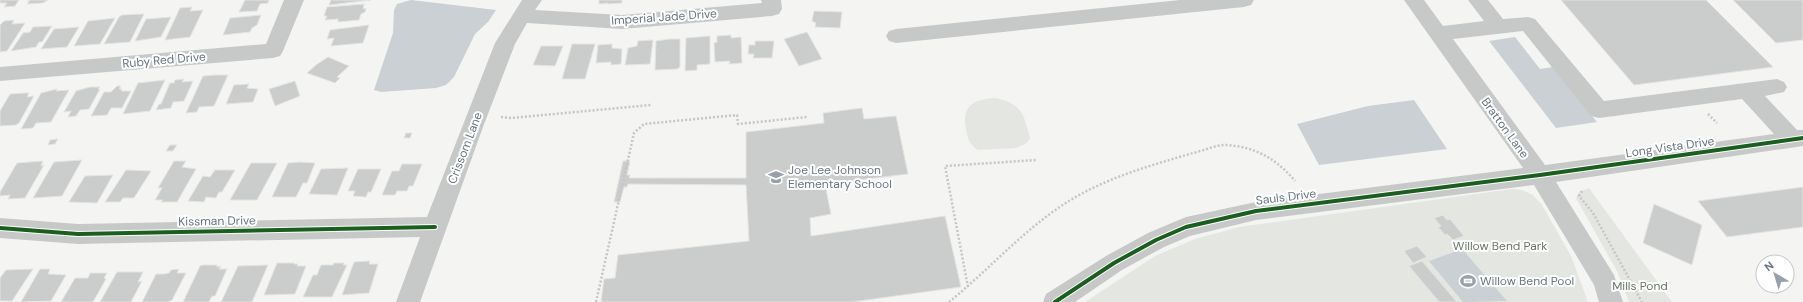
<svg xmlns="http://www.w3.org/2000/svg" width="1803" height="302" font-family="'DM Sans',sans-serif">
	<rect width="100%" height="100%" fill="#f4f4f3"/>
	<path fill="#e3e6e1" d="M 996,98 C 1023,105 1023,113 1030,138 L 1027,143 L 1016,148 L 978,150 C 969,144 968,139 966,129 C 961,105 975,99 996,98 Z
		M 1589,188 L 1672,302 L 1629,302 L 1617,271 L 1576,198 L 1579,192 Z
		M 1512,189 L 1522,190 L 1533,195 L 1542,205 L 1571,256 L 1588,302 L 1085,302 L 1155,256 L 1195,239 L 1239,227 Z"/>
	<path fill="#cad0d4" d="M 411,0 L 496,10 L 488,22 L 475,34 L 454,77 L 446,85 L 436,88 L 381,92 L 374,90 L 393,33 L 394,10 L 397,4 Z
		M 1515,37 L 1540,69 L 1553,67 L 1597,122 L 1556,128 L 1489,41 Z
		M 1414,100 L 1447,149 L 1319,165 L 1297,124 L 1368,106 Z
		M 1462,249 L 1507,301 L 1463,302 L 1429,261 Z"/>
	<path fill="#cbcccc" stroke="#e4e4e3" d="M 0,0 L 19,0 L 15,6 L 4,7 L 7,3 L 0,3 Z
		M 27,0 L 48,0 L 43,3 L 27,4 L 30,0 Z
		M 245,0 L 269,0 L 268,3 L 260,4 L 257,11 L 239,12 Z
		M 331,0 L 371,0 L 329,5 Z
		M 599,0 L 622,0 L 622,3 L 608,4 L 608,3 L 599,4 Z
		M 1561,0 L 1706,0 L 1773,67 L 1634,85 Z
		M 1733,0 L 1803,0 L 1803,40 L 1776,43 Z
		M 364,4 L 363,9 L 366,8 L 365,12 L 361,14 L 359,20 L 338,22 L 338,19 L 325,20 L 327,16 L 324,16 L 327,7 Z
		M 192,7 L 190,11 L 203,10 L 190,37 L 165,40 L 180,8 Z
		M 814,11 L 842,12 L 840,28 L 815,27 L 816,23 L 812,21 Z
		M 144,14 L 130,42 L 104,44 L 119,17 L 122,15 Z
		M 261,15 L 257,25 L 252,28 L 250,32 L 223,35 L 230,18 Z
		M 171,17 L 161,37 L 135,41 L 146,19 Z
		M 115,18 L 100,44 L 74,46 L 88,21 Z
		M 14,20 L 12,24 L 25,23 L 7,51 L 0,52 L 0,25 L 4,21 Z
		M 369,25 L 363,43 L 331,46 L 334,38 L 327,39 L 330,30 Z
		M 52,26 L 42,42 L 39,42 L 36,47 L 11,51 L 23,33 L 30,32 L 33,27 Z
		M 79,27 L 67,47 L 41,49 L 54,29 Z
		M 807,32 L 822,59 L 799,66 L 784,39 Z
		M 731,35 L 731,38 L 741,37 L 742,63 L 729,64 L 730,61 L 715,62 L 714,43 L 717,42 L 717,36 Z
		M 710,36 L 710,64 L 697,65 L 697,70 L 685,71 L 686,38 Z
		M 670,39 L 680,39 L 680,67 L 677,69 L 655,70 L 656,41 Z
		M 653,40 L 650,64 L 625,65 L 628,48 L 637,46 L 638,41 Z
		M 755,41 L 774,41 L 772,58 L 753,58 L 754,54 L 748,54 L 749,45 L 755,45 Z
		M 572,44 L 595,44 L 585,79 L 562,79 Z
		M 612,44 L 612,48 L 622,49 L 621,64 L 611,65 L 611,62 L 596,63 L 598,45 Z
		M 541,46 L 563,46 L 555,66 L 533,65 Z
		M 328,57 L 349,66 L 337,77 L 340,78 L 335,83 L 307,73 L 316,65 Z
		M 216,75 L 228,75 L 214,106 L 199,107 L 197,112 L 186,113 L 203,76 Z
		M 184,79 L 182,82 L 193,81 L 184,101 L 173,102 L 171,108 L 156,110 L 159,104 L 161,104 L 170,83 L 174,83 L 175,80 Z
		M 165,80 L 150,111 L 123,114 L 138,83 Z
		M 295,81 L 300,96 L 275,106 L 269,89 Z
		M 249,84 L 247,88 L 258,89 L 253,102 L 226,104 L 234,85 Z
		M 117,86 L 121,86 L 119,89 L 122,89 L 121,91 L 131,91 L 122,108 L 111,108 L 107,115 L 91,116 L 104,92 L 111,92 Z
		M 90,87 L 100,87 L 98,89 L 100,89 L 89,109 L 80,110 L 76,116 L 68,117 L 71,111 L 64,112 L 76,91 Z
		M 57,89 L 56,91 L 69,90 L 51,122 L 36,123 L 33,128 L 21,129 L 41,93 Z
		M 26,93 L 29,93 L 27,97 L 34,96 L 19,123 L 16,125 L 0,126 L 0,111 L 10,94 Z
		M 862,108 L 864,119 L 896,116 L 908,174 L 825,184 L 831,214 L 810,218 L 811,236 L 945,216 L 961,287 L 852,302 L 601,302 L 604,279 L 615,278 L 618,255 L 749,241 L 746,185 L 628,184 L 627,187 L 624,187 L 620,202 L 614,202 L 623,161 L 630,161 L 627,175 L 630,175 L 629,178 L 746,178 L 746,132 L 824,123 L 823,113 Z
		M 406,133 L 412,133 L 410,138 L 404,138 Z
		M 58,139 L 55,144 L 48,145 L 50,140 Z
		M 170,145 L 177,145 L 173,151 L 166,151 Z
		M 82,160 L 62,196 L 33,198 L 54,162 Z
		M 43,161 L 41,166 L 44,165 L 25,198 L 8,199 L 10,195 L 0,196 L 0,192 L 17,163 Z
		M 174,161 L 186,161 L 182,167 L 196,169 L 177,202 L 161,202 L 163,200 L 155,200 L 162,188 L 158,188 Z
		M 300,162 L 315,163 L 307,183 L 303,183 L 296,197 L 272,197 L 288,163 Z
		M 251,163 L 277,163 L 257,200 L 230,200 Z
		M 402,164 L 422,164 L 413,186 L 409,186 L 407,191 L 397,191 L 395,195 L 382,195 L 392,171 L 399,171 Z
		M 348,168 L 337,195 L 309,194 L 321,169 Z
		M 358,169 L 381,169 L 371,192 L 368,192 L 366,197 L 353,196 L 355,191 L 348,191 Z
		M 126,170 L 151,171 L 134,198 L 123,198 L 120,202 L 105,202 Z
		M 215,170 L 235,170 L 222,192 L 219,192 L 216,198 L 206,197 L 204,202 L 188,201 L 203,176 L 210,177 Z
		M 113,175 L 97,203 L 69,202 L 85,176 Z
		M 1803,187 L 1803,227 L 1727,237 L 1698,201 Z
		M 1654,204 L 1702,225 L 1692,265 L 1643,243 Z
		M 1443,215 L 1447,220 L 1450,219 L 1464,236 L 1453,240 L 1447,234 L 1445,235 L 1438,227 L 1441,226 L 1434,218 Z
		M 1417,246 L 1427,257 L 1413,263 L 1404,251 Z
		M 370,261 L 369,264 L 378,264 L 369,293 L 342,295 L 354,262 Z
		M 1422,261 L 1457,302 L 1439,302 L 1409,266 Z
		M 277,263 L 295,263 L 294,264 L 298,264 L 297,266 L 306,266 L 295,294 L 264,295 Z
		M 334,263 L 344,263 L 343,265 L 347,265 L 332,297 L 303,297 L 313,275 L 317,275 L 321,265 L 333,265 Z
		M 203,265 L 217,265 L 217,267 L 221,266 L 219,269 L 227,269 L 215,296 L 212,296 L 209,302 L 183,302 L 200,266 Z
		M 268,265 L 252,302 L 221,302 L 238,266 Z
		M 33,269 L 12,301 L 0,301 L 0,278 L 6,270 Z
		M 40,269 L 50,269 L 48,274 L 66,275 L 51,301 L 21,302 Z
		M 179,269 L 177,273 L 186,273 L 172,300 L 168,302 L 142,302 L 156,274 L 164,274 L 169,273 L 171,270 Z
		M 117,272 L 143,272 L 138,282 L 142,281 L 131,302 L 100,302 Z
		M 90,273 L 107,273 L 104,278 L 106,279 L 93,302 L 61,302 L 75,278 L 88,278 Z"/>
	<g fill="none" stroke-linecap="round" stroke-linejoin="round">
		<path stroke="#c5c6c7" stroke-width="2.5" stroke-dasharray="2 2" stroke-linecap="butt" d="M 1708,114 L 1717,123
			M 501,117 L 511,118 L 651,105
			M 1582,191 L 1579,196 L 1593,213 L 1642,302
			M 968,287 L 945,166 L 1036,160
			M 596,302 L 634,133 L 644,124 L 737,115 L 738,124 L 807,117
			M 949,302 C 985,273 1016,238 1054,211 C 1095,181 1145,167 1193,153 C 1203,151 1215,145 1225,145 C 1254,146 1277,159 1295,181"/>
		<path fill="#c7c9c9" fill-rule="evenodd" d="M 284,0 L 304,0 L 283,51 L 280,56 L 273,58 L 0,81 L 0,67 L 266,44 Z
			M 522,0 L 542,0 L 535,10 L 622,15 L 762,3 L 761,0 L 781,0 L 782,9 L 779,14 L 772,16 L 622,29 L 527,23 L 515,44 L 483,127 L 420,302 L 396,302 L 420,237 L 78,244 L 0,238 L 0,218 L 78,224 L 427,217 L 495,43 Z
			M 1180,0 L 1254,0 L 1251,5 L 1244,7 L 896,43 L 889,41 L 886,36 L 889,31 L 896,29 Z
			M 1404,0 L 1424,0 L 1443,26 L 1484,21 L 1468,0 L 1488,0 L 1503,19 L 1528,17 L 1535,19 L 1604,101 L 1777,79 L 1784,82 L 1787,87 L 1784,92 L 1765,96 L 1797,130 L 1803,130 L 1803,146 L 1556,182 L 1614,275 L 1623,302 L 1599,302 L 1594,285 L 1534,185 L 1256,220 L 1190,236 L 1164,247 L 1122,270 L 1075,302 L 1043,302 L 1046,294 L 1106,256 L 1148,233 L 1186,217 L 1256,202 L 1523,168 ZM 1523,31 L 1591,116 L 1599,118 L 1742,99 L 1774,134 L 1545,165 L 1453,39 Z"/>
		<defs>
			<path id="cycleway" d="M 0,228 L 78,234 L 435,227
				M 1055,302 L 1114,263 L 1156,240 L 1186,227 L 1256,211 L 1540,175 L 1803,138"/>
		</defs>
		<use href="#cycleway" stroke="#fff" stroke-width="6"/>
		<use href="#cycleway" stroke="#1b5e20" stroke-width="4"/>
	</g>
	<defs>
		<symbol id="school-bare" viewBox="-9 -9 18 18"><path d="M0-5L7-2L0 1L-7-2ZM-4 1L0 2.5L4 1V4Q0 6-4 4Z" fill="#98a1a9" stroke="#fff" stroke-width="2.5" paint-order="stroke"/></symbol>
		<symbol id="stadium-bare" viewBox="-9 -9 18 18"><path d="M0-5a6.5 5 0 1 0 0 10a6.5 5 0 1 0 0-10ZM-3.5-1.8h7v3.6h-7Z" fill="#98a1a9" stroke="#fff" stroke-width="2.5" paint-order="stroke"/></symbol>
	</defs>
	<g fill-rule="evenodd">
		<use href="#school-bare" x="765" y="166" width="22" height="22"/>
		<use href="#stadium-bare" x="1457" y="270" width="22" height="22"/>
	</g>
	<g text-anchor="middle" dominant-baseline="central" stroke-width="4" stroke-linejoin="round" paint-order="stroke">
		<g font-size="12" fill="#677581" stroke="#fff">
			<text transform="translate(664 17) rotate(-4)">Imperial Jade Drive</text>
			<text transform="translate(164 60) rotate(-5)">Ruby Red Drive</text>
			<text transform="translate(1505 128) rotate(54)">Bratton Lane</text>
			<text transform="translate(1670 147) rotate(-8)">Long Vista Drive</text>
			<text transform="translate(465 148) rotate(-69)">Crissom Lane</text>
			<text transform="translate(1286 197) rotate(-7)">Sauls Drive</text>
			<text transform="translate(217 221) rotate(-1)">Kissman Drive</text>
		</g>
		<g font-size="12" fill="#677581" stroke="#fff" text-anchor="start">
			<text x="788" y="170">Joe Lee Johnson<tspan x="788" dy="14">Elementary School</tspan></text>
			<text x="1480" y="281">Willow Bend Pool</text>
		</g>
		<g font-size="12" fill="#697865" stroke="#fff">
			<text x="1500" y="246">Willow Bend Park</text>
			<text x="1640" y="286">Mills Pond</text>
		</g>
	</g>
	<g transform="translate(1775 274) rotate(322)"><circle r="19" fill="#ffffff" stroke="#c2c8cd"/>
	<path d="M0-3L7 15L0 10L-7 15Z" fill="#98a1a9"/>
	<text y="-6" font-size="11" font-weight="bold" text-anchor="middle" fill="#677581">N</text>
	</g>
</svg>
